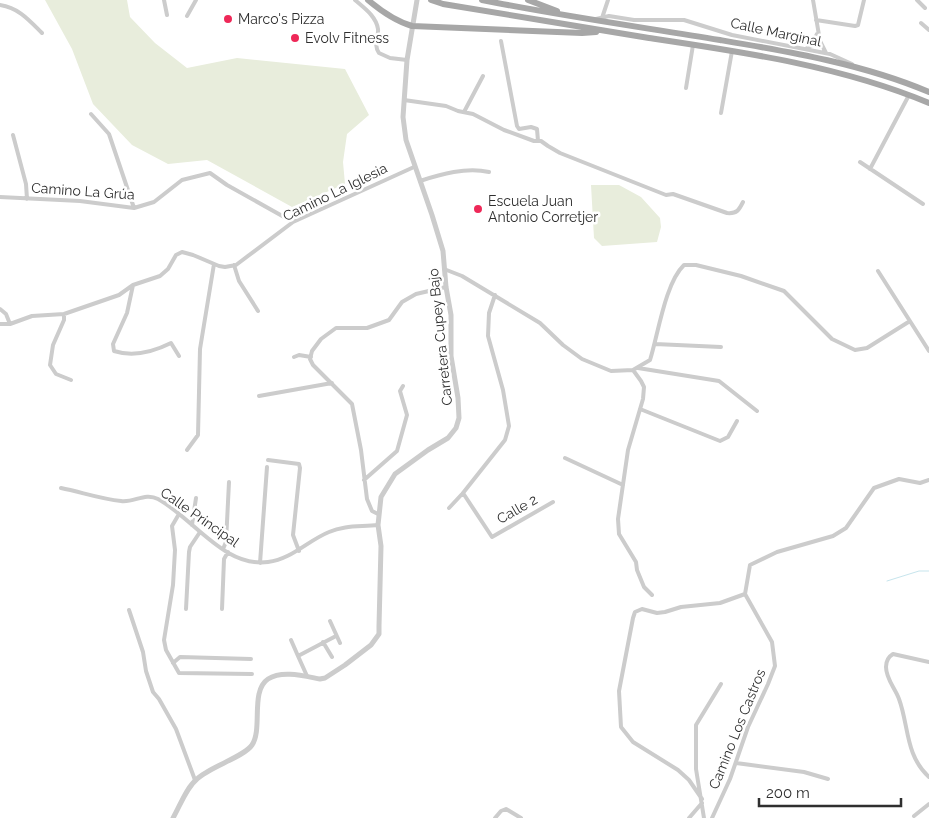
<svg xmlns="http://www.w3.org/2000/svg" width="929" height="818" font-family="Raleway,sans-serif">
	<rect width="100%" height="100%" fill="#fff"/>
	<path fill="#e8eddc" d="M 45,0 L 127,0 L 130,17 L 155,43 L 187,68 L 237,58 L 345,69 L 369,115 L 347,134 L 343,162 L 345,184 L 292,207 L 207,160 L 168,164 L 132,145 L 93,104 L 72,49 Z
		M 591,185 L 619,185 L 641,197 L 660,218 L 661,227 L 657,242 L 602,246 L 594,238 Z"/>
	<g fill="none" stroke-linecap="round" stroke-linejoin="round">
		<path stroke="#c7e5ed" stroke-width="1" d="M 887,581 L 919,571 L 929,571"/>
		<path stroke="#ccc" stroke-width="4" d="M 164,0 L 167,15
			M 355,0 C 364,8 376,16 378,29 C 379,37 373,45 379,53 L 390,58 L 407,60
			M 813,0 L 820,41 L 826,53
			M 917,0 L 925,8
			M 0,5 C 19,8 29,20 42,33
			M 187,16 L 196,0
			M 602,18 L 608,0
			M 596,19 L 609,16 L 634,20 L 684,20 L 732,35 L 830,54 L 852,64
			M 816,20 L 855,26 L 858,25 L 864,0
			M 921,23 L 929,30
			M 501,41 L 517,126 L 519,129 L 531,127 L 537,129 L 538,141
			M 807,48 L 811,46 L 817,34
			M 686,88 L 693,45
			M 404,100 L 446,106 L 458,111 L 473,114 L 504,130 L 534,141 L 541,141 L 548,146 L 560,153 L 666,195 L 673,194 L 727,213 C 737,214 739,210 743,202
			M 464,112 L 483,76
			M 721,113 L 732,51
			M 91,114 L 109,134 L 134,208
			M 13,135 L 26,184 L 27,199
			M 860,162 L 923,204
			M 870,169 L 909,95
			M 420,181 C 441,174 466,167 489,172
			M 0,197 L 80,201 L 134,208 L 154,202 L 182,180 L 210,173 L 227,185 L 293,222
			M 234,265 L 239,281 L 258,311
			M 444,269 L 462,276 L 540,323 L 563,345 L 582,359 L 611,371 L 633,370 L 650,360 C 658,335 665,283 684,265 L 696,265 L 741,276 L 784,291 L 832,339 L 855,350 L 867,348 L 910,321
			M 878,271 L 929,351
			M 133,285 L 127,313 L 113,344 L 114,351 C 133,357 153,352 171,343 L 179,356
			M 0,309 L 6,314 L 10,324
			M 64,314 L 64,320 L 53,345 L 50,365 L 56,374 L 71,380
			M 0,324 L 10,324 L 32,316 L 64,314 L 119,295 L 133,285 L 160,276 L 168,269 L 176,255 L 182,252 L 193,255 L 219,266 L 225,267 L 236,265 L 293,222 L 414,167
			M 655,344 L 721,347
			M 294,357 L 299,355 L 311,357
			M 638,368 L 719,381 L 757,411
			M 633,370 L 641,381 L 644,387 L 643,399 L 628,450 L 618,519 L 619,534 L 636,562 L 637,570 L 644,587 L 652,595
			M 259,396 L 332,383
			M 640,409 L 720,441 L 728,437 L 737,421
			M 187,450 L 198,435 L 200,349 L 214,264
			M 565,458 L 623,485
			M 268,460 L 299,464 L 300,468 L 293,535 L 299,551
			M 364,480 L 397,451 L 407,415 L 400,391 L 403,386
			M 61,488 C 81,492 101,499 121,501 C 134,503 145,492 158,499 C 193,518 224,568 268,562 C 292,559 307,541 329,532 C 344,525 361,527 378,525
			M 463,493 L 492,537 L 553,502
			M 449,508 L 463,493 L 505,440 L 509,426 L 503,390 L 488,336 L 489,313 L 495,295
			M 179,514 L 172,526 L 175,550 L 173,585 L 164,640 L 166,650 L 179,673 L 252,674
			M 378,514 L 372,511 L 367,499 L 361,450 L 352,404 L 313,365 L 310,359 L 312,351 L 321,339 L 336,328 L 367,328 L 389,320 L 402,302 L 416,294 L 446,287
			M 192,525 L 196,498
			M 223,549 L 226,542 L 229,482
			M 260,563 L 267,467
			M 186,609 L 189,552 L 190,547 L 200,532
			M 222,609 L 224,559 L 228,552
			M 129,610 L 143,652 L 146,671 L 153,692 L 159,699 L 176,729 L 195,780
			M 330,621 L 340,643
			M 291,640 L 298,656
			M 323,642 L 332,657
			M 929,662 L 893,654 C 888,657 886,661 886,667 C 886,679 895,688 899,699 C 909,726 905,755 929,777
			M 173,663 L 180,657 L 251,659
			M 307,676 L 298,656 L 336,636
			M 736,763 L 804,772 L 828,779
			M 702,799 L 689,780 L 678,770 L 633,742 L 621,727 L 619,691 L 633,618 L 635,612 L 642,609 L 657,613 L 665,612 L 681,607 L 720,603 L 745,594
			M 914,816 L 929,804
			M 495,818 L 501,811 L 506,809 L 521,818
			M 689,818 L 702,803
			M 704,818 L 696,769 L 696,725 L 721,684
			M 712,818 L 730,779 L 748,727 L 768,684 L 775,666 L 772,642 L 745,594 L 750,565 L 777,552 L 833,536 L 846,528 L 874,488 L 899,479 L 920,483 L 929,480"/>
		<path stroke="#ccc" stroke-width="5" d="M 173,818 C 180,806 186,788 197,779 C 209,767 244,757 252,745 C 263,729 250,691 268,679 C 282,670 304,676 320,679 L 325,678 L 345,665 L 371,645 L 379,634 L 379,626 L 381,546 L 378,525 L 381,497 L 395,474 L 428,450 L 448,438 L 456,428 L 459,418 L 458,398 L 451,356 L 451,315 L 446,287 L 443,251 L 432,215 L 406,140 L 403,117 L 407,60 L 417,0"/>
		<path stroke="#a7a7a7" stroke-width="6" d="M 368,0 C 381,11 395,21 412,26 L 582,33 L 596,32
			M 431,0 L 443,4 C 512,15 580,27 649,38 C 743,52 840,66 929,103
			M 482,0 C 561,16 641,27 720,40 C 791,52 863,64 929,92
			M 528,0 L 557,11"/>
	</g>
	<g fill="#ee2858" stroke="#fff" stroke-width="2">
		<circle cx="228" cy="19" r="5"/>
		<circle cx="295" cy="38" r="5"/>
		<circle cx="478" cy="209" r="5"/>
	</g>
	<g text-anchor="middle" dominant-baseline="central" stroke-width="5" stroke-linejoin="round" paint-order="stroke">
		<g font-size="14" fill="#2f2f2f" stroke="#fff" text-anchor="start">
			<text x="238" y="19">Marco's Pizza</text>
			<text x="305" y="38">Evolv Fitness</text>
			<text x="488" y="201">Escuela Juan<tspan x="488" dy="16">Antonio Corretjer</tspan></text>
		</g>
		<g font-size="14" fill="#2f2f2f" stroke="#fff">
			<text transform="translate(776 32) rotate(12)">Calle Marginal</text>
			<text transform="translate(83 191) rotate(4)">Camino La Grúa</text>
			<text transform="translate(335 192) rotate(-26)">Camino La Iglesia</text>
			<text transform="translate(440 337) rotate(-96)">Carretera Cupey Bajo</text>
			<text transform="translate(517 509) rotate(-30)">Calle 2</text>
			<text transform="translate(200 517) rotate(35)">Calle Principal</text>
			<text transform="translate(737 729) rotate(-68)">Camino Los Castros</text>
		</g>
	</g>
	<path d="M759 798v8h142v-8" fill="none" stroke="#2f2f2f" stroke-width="2.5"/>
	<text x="766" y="798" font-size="15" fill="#2f2f2f" stroke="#ffffff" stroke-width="4" paint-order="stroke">200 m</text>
</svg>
